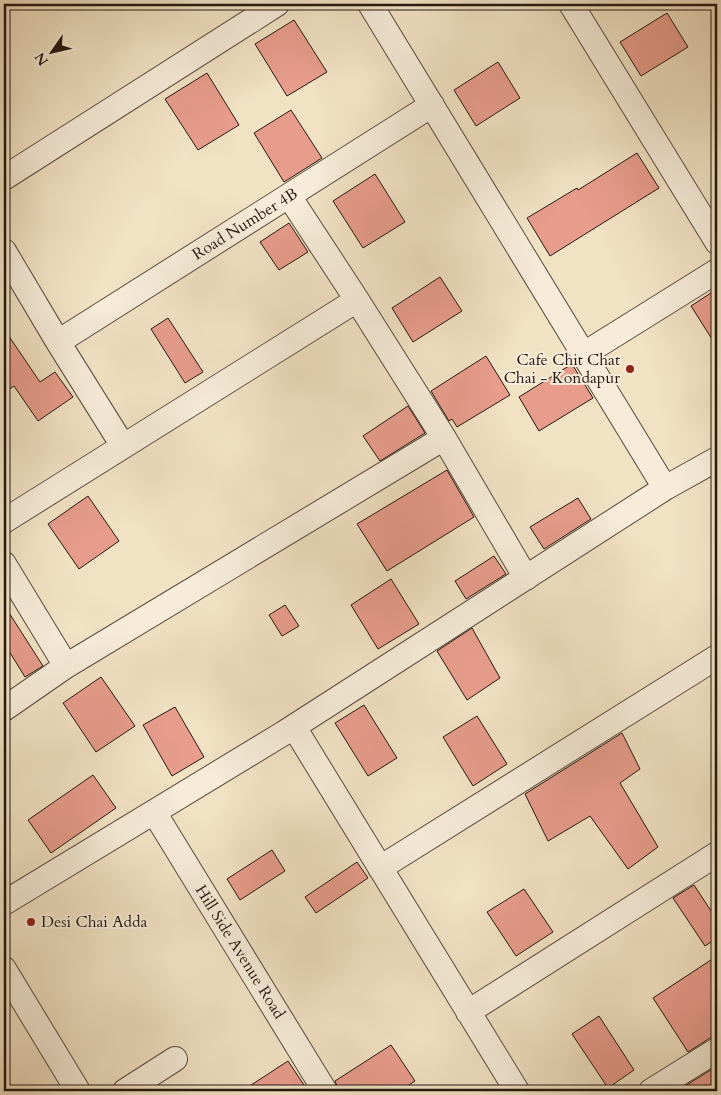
<svg xmlns="http://www.w3.org/2000/svg" width="721" height="1095" font-family="Cardo,serif">
	<rect width="100%" height="100%" fill="#f1e2c4"/>
	<filter id="stains"><feTurbulence type="fractalNoise" baseFrequency=".004" numOctaves="4"/><feColorMatrix values="0 0 0 0 .2 0 0 0 0 .09 0 0 0 0 .02 0 0 0 .5 -.17"/></filter>
	<radialGradient id="worn" r=".72"><stop offset=".6" stop-color="#630" stop-opacity="0"/><stop offset="1" stop-color="#630" stop-opacity=".3"/></radialGradient>
	<path fill="#e79c8c" stroke="#25180e" d="M 667,13 L 688,47 L 641,76 L 620,42 Z
		M 294,20 L 327,72 L 287,96 L 255,44 Z
		M 498,62 L 520,98 L 476,126 L 454,90 Z
		M 207,73 L 239,125 L 198,150 L 165,99 Z
		M 291,110 L 322,158 L 284,182 L 254,133 Z
		M 637,153 L 659,188 L 550,256 L 527,218 L 577,188 L 578,190 Z
		M 375,174 L 405,222 L 363,248 L 333,201 Z
		M 289,223 L 308,252 L 279,270 L 260,242 Z
		M 440,277 L 462,311 L 413,342 L 392,308 Z
		M 717,289 L 717,347 L 691,306 Z
		M 168,318 L 203,372 L 185,383 L 151,329 Z
		M 4,329 L 40,382 L 55,372 L 73,397 L 38,421 L 14,386 L 4,393 Z
		M 486,356 L 510,395 L 457,427 L 452,419 L 449,421 L 431,391 Z
		M 572,364 L 593,398 L 539,431 L 519,397 Z
		M 408,406 L 425,433 L 380,461 L 363,436 Z
		M 447,470 L 474,517 L 387,571 L 357,524 Z
		M 88,496 L 119,541 L 79,569 L 48,524 Z
		M 578,498 L 591,519 L 544,549 L 530,527 Z
		M 494,556 L 506,574 L 466,599 L 455,581 Z
		M 391,579 L 419,624 L 378,649 L 351,605 Z
		M 4,605 L 43,666 L 25,677 L 4,643 Z
		M 285,605 L 299,626 L 282,636 L 269,615 Z
		M 472,628 L 500,678 L 467,700 L 437,651 Z
		M 101,677 L 135,726 L 96,752 L 63,703 Z
		M 364,705 L 397,758 L 368,776 L 335,723 Z
		M 175,707 L 204,757 L 172,776 L 143,725 Z
		M 477,716 L 507,764 L 473,786 L 443,737 Z
		M 622,733 L 640,769 L 620,783 L 658,847 L 628,869 L 590,816 L 548,841 L 525,794 Z
		M 93,775 L 116,808 L 51,853 L 28,820 Z
		M 272,850 L 285,871 L 240,900 L 227,879 Z
		M 357,862 L 368,878 L 316,913 L 305,897 Z
		M 694,885 L 717,920 L 717,938 L 705,946 L 673,898 Z
		M 524,889 L 553,932 L 516,956 L 487,912 Z
		M 717,956 L 717,1036 L 710,1038 L 688,1052 L 653,998 Z
		M 599,1016 L 634,1070 L 608,1088 L 572,1034 Z
		M 391,1045 L 415,1081 L 400,1091 L 339,1091 L 335,1081 Z
		M 288,1061 L 308,1091 L 242,1091 Z
		M 717,1066 L 717,1091 L 677,1091 Z"/>
	<g fill="none" stroke-linecap="round" stroke-linejoin="round">
		<defs>
			<path id="minor" d="M 571,4 L 717,242
				M 4,178 L 277,4
				M 289,196 L 357,300 L 444,438 L 526,578
				M 4,251 L 58,342 L 123,446
				M 58,342 L 432,105
				M 584,354 L 717,271
				M 665,488 L 717,459
				M 4,521 L 357,300
				M 4,564 L 66,666
				M 4,709 L 66,666 L 444,438
				M 294,727 L 517,1091
				M 154,812 L 325,1091
				M 380,868 L 717,657
				M 4,903 L 284,733 L 665,488 L 370,4
				M 4,969 L 78,1091
				M 468,1012 L 717,854
				M 125,1091 L 175,1059
				M 651,1091 L 717,1050"/>
		</defs>
		<use href="#minor" stroke="#584a3c" stroke-width="26"/>
		<use href="#minor" stroke="#f6ecd9" stroke-width="24"/>
	</g>
	<g fill="#8f2418" stroke="#f6ecd9" stroke-width="2">
		<circle cx="630" cy="369" r="5"/>
		<circle cx="31" cy="922" r="5"/>
	</g>
	<g text-anchor="middle" dominant-baseline="central" stroke-width="4" stroke-linejoin="round" paint-order="stroke">
		<g font-size="16" fill="#25180e" stroke="#f6ecd9">
			<text transform="translate(245 224) rotate(-32)">Road Number 4B</text>
			<text transform="translate(240 952) rotate(58)">Hill Side Avenue Road</text>
		</g>
		<g font-size="16" fill="#25180e" stroke="#f6ecd9" text-anchor="end">
			<text x="620" y="360">Cafe Chit Chat<tspan x="620" dy="18">Chai - Kondapur</tspan></text>
			<text x="41" y="922" text-anchor="start">Desi Chai Adda</text>
		</g>
	</g>
	<rect width="721" height="1095" fill="none" stroke="#f1e2c4" stroke-width="20"/>
	<rect x="5" y="5" width="711" height="1085" fill="none" stroke="#25180e" stroke-width="2.5"/>
	<rect x="10" y="10" width="701" height="1075" fill="none" stroke="#25180e"/>
	<g transform="translate(52 52) rotate(236)" stroke="#f6ecd9" stroke-width="4" paint-order="stroke">
	<path d="M0-4L9 19L0 12L-9 19Z" fill="#25180e"/>
	<text y="-8" font-size="14" font-weight="bold" text-anchor="middle" fill="#25180e">N</text>
	</g>
	<rect width="100%" height="100%" filter="url(#stains)"/>
	<rect width="100%" height="100%" fill="url(#worn)"/>
</svg>
